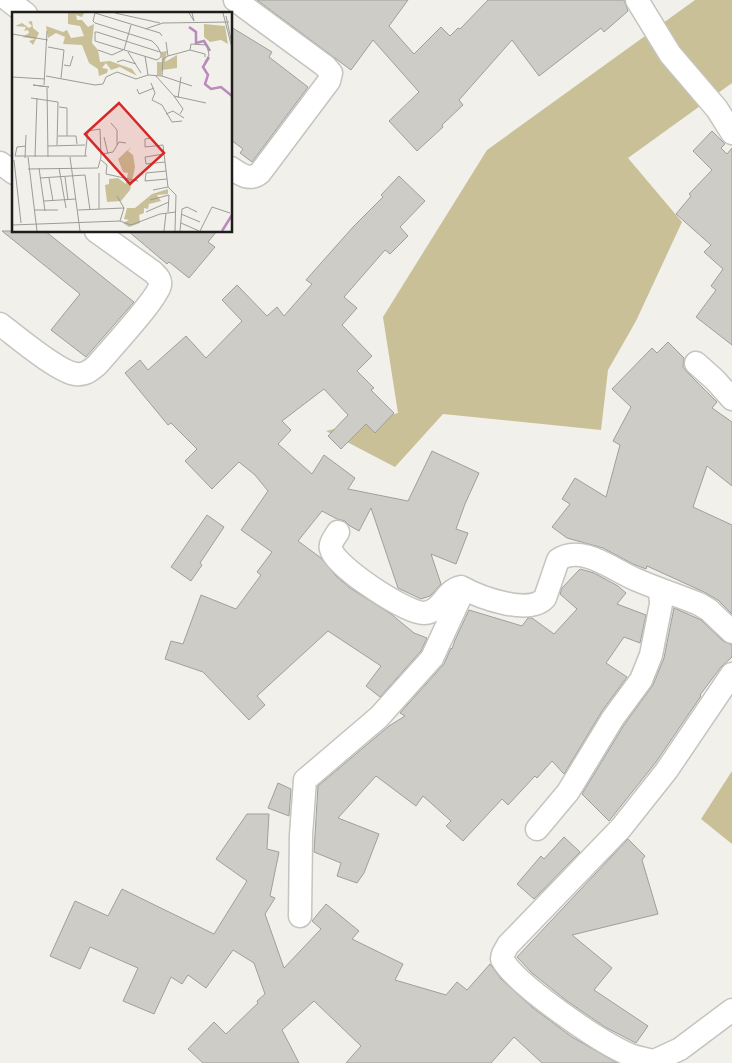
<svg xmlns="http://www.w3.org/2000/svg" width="732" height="1063" font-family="Raleway,sans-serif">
	<rect width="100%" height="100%" fill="#f1f0eb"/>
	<path fill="#c9c098" d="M 695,0 L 732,0 L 732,83 L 628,158 L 682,222 L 636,321 L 608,370 L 601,430 L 443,414 L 395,467 L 326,431 L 398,413 L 383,317 L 487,150 Z
		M 732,771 L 732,844 L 701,819 Z"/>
	<path fill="#cdccc7" stroke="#a09f9b" d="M 257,0 L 408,0 L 389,26 L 414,54 L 441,27 L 450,36 L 458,28 L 460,29 L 488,0 L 624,0 L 628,11 L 604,32 L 601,28 L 539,76 L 512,40 L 459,100 L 463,105 L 442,125 L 443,127 L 417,151 L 389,121 L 419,92 L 373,40 L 351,70 Z
		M 231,27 L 272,52 L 269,57 L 308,87 L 252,162 L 240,153 L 243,149 L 231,140 Z
		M 712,131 L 725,144 L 721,148 L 727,154 L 732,148 L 732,345 L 696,317 L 716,290 L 711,286 L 723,269 L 704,252 L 711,245 L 676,214 L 691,196 L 689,194 L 712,170 L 693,151 Z
		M 399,176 L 425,201 L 400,227 L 408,236 L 390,254 L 385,250 L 344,297 L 357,308 L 342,325 L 372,356 L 357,371 L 374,388 L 371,390 L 394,413 L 375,433 L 366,424 L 341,449 L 328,436 L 348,415 L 324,389 L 282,421 L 291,430 L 278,444 L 312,474 L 324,455 L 355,478 L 348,489 L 408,501 L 432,451 L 479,473 L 465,504 L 456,529 L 468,533 L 456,564 L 431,554 L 441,584 L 430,596 L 421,599 L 398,588 L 371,508 L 359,531 L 350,526 L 345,521 L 337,519 L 322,511 L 298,541 L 321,558 L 336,576 L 350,588 L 391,614 L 414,633 L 427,638 L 421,651 L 380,697 L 366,686 L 381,666 L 328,631 L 257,696 L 265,705 L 249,720 L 203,672 L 165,659 L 171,641 L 183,644 L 201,595 L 236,609 L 261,575 L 257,572 L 272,552 L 241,530 L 268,491 L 255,475 L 239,462 L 212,489 L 185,461 L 197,449 L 171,423 L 168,425 L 125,373 L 140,360 L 148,370 L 186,336 L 206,358 L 242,321 L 222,300 L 237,285 L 267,316 L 277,307 L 284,316 L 312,284 L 306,280 L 353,227 L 383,197 L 381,195 Z
		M 2,231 L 45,231 L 134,302 L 86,357 L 51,330 L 80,294 Z
		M 128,231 L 217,231 L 208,242 L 215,247 L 189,278 L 169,262 L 167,264 Z
		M 668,342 L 684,358 L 683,367 L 687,372 L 717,402 L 712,408 L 732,422 L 732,486 L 707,466 L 693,507 L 732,525 L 732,614 L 718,600 L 704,592 L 647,566 L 646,569 L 633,564 L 603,548 L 567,538 L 552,527 L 570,504 L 562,499 L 575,478 L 606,497 L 620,445 L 613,441 L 631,407 L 612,389 L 652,348 L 657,353 Z
		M 207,515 L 224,527 L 200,563 L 202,565 L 191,581 L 171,567 Z
		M 580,569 L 594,573 L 618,586 L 626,593 L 617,604 L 646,615 L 640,643 L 624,637 L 606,663 L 627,677 L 602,711 L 564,774 L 552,761 L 537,778 L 535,776 L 508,805 L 502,799 L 463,841 L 446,826 L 451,821 L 423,796 L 416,806 L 376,776 L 338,818 L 379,834 L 364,873 L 357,883 L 337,876 L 341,863 L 314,852 L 318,786 L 389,726 L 405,716 L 400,713 L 444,664 L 451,648 L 452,649 L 455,640 L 469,610 L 522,626 L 528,618 L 532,618 L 554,634 L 577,609 L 560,594 L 562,588 Z
		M 674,608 L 701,620 L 723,641 L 732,645 L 732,657 L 721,667 L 700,695 L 701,696 L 656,762 L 609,821 L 582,794 L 624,725 L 653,685 L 664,658 Z
		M 278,783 L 291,789 L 289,816 L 268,808 Z
		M 247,814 L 269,814 L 267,849 L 279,852 L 270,896 L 275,898 L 265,914 L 284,968 L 321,929 L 312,921 L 326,904 L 359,931 L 352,939 L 403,964 L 395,980 L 446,995 L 457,982 L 467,990 L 490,964 L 501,979 L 533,1008 L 572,1037 L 617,1063 L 542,1063 L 514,1037 L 491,1063 L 346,1063 L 361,1046 L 314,1001 L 282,1030 L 299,1063 L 203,1063 L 188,1049 L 214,1022 L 226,1034 L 258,1003 L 257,1001 L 265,994 L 254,963 L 233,950 L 206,988 L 188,975 L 182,984 L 171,977 L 154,1014 L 123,1001 L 138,968 L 90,947 L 80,969 L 50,956 L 75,901 L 108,916 L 122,889 L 214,934 L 247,881 L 216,859 Z
		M 564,837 L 580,852 L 534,899 L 517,884 L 541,856 L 544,859 Z
		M 628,839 L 645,856 L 642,860 L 658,914 L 572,935 L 612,968 L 594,990 L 648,1026 L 636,1043 L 605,1027 L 567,1001 L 532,973 L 517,957 Z"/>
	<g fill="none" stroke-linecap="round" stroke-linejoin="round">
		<defs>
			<path id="street" d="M 8,0 L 26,14
				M 637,0 L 670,54 L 717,109 L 732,133
				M 0,163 L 14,173
				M 231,168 C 241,175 250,181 260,173 L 329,81 L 331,73 L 325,66 L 235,0
				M 0,324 C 16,336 58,372 76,374 C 85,375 90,371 97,365 C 108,352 158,298 160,285 C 161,279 157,276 153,272 L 96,231
				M 696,363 L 715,380 L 732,399
				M 338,532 C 335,537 329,544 331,549 C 335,567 408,614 424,613 C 442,612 445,590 461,587 C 479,597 529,616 545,598 L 558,560 C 582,543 616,572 637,580 C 658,589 679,596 699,604 L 709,610 L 732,632
				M 732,674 L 667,770 L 621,828 L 508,945 L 503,954 L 502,959 C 516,985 600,1042 628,1054 C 637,1058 646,1059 654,1061 L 680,1049 L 732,1010
				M 537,829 L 568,792 L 613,718 L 641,680 L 651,655 L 661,604 L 660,590
				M 300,916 L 301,835 L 305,780 L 379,717 L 432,658 L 464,589"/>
		</defs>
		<use href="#street" stroke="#c5c4bf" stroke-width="25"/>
		<use href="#street" stroke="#fff" stroke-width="22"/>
	</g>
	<g transform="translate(12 12)">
		<rect width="220" height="220" fill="#f1f0eb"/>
		<path d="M 56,1 L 72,1 L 70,5 L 64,3 L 65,8 L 70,8 L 76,15 L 82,12 L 80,31 L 86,38 L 88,50 L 98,49 L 120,57 L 125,64 L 108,55 L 99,58 L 94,51 L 90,56 L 96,57 L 95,61 L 87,64 L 86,57 L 77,51 L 70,33 L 51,32 L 53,25 L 44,21 L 36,26 L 34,14 L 51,20 L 55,18 L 59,26 L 72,24 L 68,14 L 56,12 ZM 20,9 L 21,16 L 27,21 L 21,33 L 17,29 L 23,27 L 10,25 L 17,21 L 16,18 L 12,19 L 14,15 L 3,14 L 10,11 L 17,16 L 20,14 L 16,10 ZM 192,12 L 213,14 L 216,32 L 209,28 L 198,30 L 192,25 ZM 155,39 L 153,50 L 165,43 L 165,56 L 150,58 L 149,63 L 145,63 L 145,50 L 150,50 L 149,40 ZM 119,135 L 116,139 L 121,143 L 123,155 L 118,178 L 109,189 L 95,190 L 93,173 L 97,172 L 97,167 L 106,166 L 114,172 L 116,161 L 111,160 L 106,147 ZM 156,177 L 156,182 L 145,183 L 149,189 L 137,192 L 136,197 L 132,196 L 132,201 L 127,203 L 128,211 L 117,215 L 111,211 L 117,208 L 112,207 L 115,196 L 123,196 L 140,182 Z" fill="#c9c098"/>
		<path fill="none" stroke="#b98abb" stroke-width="2.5" d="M 177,15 L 184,20 L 184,31 L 192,29 L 198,39M 197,45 L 191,55 L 196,63 L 193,72 L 199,77 L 209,75 L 220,84M 210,219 L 220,203"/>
		<path fill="none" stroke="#9c9c98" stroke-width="1" d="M 83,1 L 81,9 L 83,11 L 140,29 L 145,34 L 149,41 L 149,45 L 145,48 L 83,29 L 83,20 L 85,20 L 148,40M 83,1 L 148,21 L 150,24M 103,1 L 148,11M 177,1 L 182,9 L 180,1M 211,1 L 220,36M 214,4 L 220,32M 133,17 L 151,11 L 217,10M 0,22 L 36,28M 36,35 L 52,38 L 49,66M 86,38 L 100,43 L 111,38M 112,38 L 119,13M 178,38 L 179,32 L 195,33 L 197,43 L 193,50M 116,40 L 129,61M 133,44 L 136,63M 156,44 L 178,38 L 193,42 L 193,45M 105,50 L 111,48 L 124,52M 52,53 L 58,54 L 61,44M 143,63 L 162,84 L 194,91M 34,64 L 83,73 L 91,72 L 94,65 L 105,60 L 124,67 L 136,63 L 150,64 L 180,74M 150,64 L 151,47 L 156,44 L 154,30M 0,65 L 33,67M 139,71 L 143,81 L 140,88 L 150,93 L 160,110 L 170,109M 21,73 L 37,75M 21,73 L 37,75M 32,73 L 35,19M 35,76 L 36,145M 125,77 L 127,82 L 142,76M 162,84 L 171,97 L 168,102M 19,86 L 46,90 L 45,133M 166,86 L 169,65M 47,95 L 55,96 L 55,124M 154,102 L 161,99 L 172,106M 99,111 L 105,118 L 105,133M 46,124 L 64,124 L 65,132M 92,125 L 96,142M 139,126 L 133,127 L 133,135 L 151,133 L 156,175 L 164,183 L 163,219M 14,134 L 5,135 L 3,144 L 75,144M 36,134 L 73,133M 90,142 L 101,140 L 107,130 L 114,131M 152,142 L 133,145 L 134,152 L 153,150M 16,145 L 25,219M 23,145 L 25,86M 58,145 L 68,219M 13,146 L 14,123M 2,148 L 9,211M 89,148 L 95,153 L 94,162 L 126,169M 27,156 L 33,199M 47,156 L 54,196M 16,157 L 86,156 L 89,145 L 88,117 L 76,119 L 73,144M 154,159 L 134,161 L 133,169 L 155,167M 87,161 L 87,197M 53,165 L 56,188M 28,166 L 73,163 L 78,198M 37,166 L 41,189M 141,178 L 156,175M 105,184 L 112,196 L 108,209M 138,188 L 157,183 L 156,200M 32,189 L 64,187M 22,198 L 46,198M 66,198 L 112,196M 134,200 L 157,190M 169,202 L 188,210M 169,211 L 187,219M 0,213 L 108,209 L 119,213 L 148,202 L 164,200M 152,219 L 154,201M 168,219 L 170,197 L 175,195 L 185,200M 188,219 L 200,195 L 218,201"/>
		<path fill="#d62828" fill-opacity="0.15" stroke="#d62828" stroke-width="2.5" d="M 107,91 L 152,141 L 118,172 L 73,122 Z"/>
		<rect width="220" height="220" fill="none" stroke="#1d1d1b" stroke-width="2.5"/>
	</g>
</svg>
